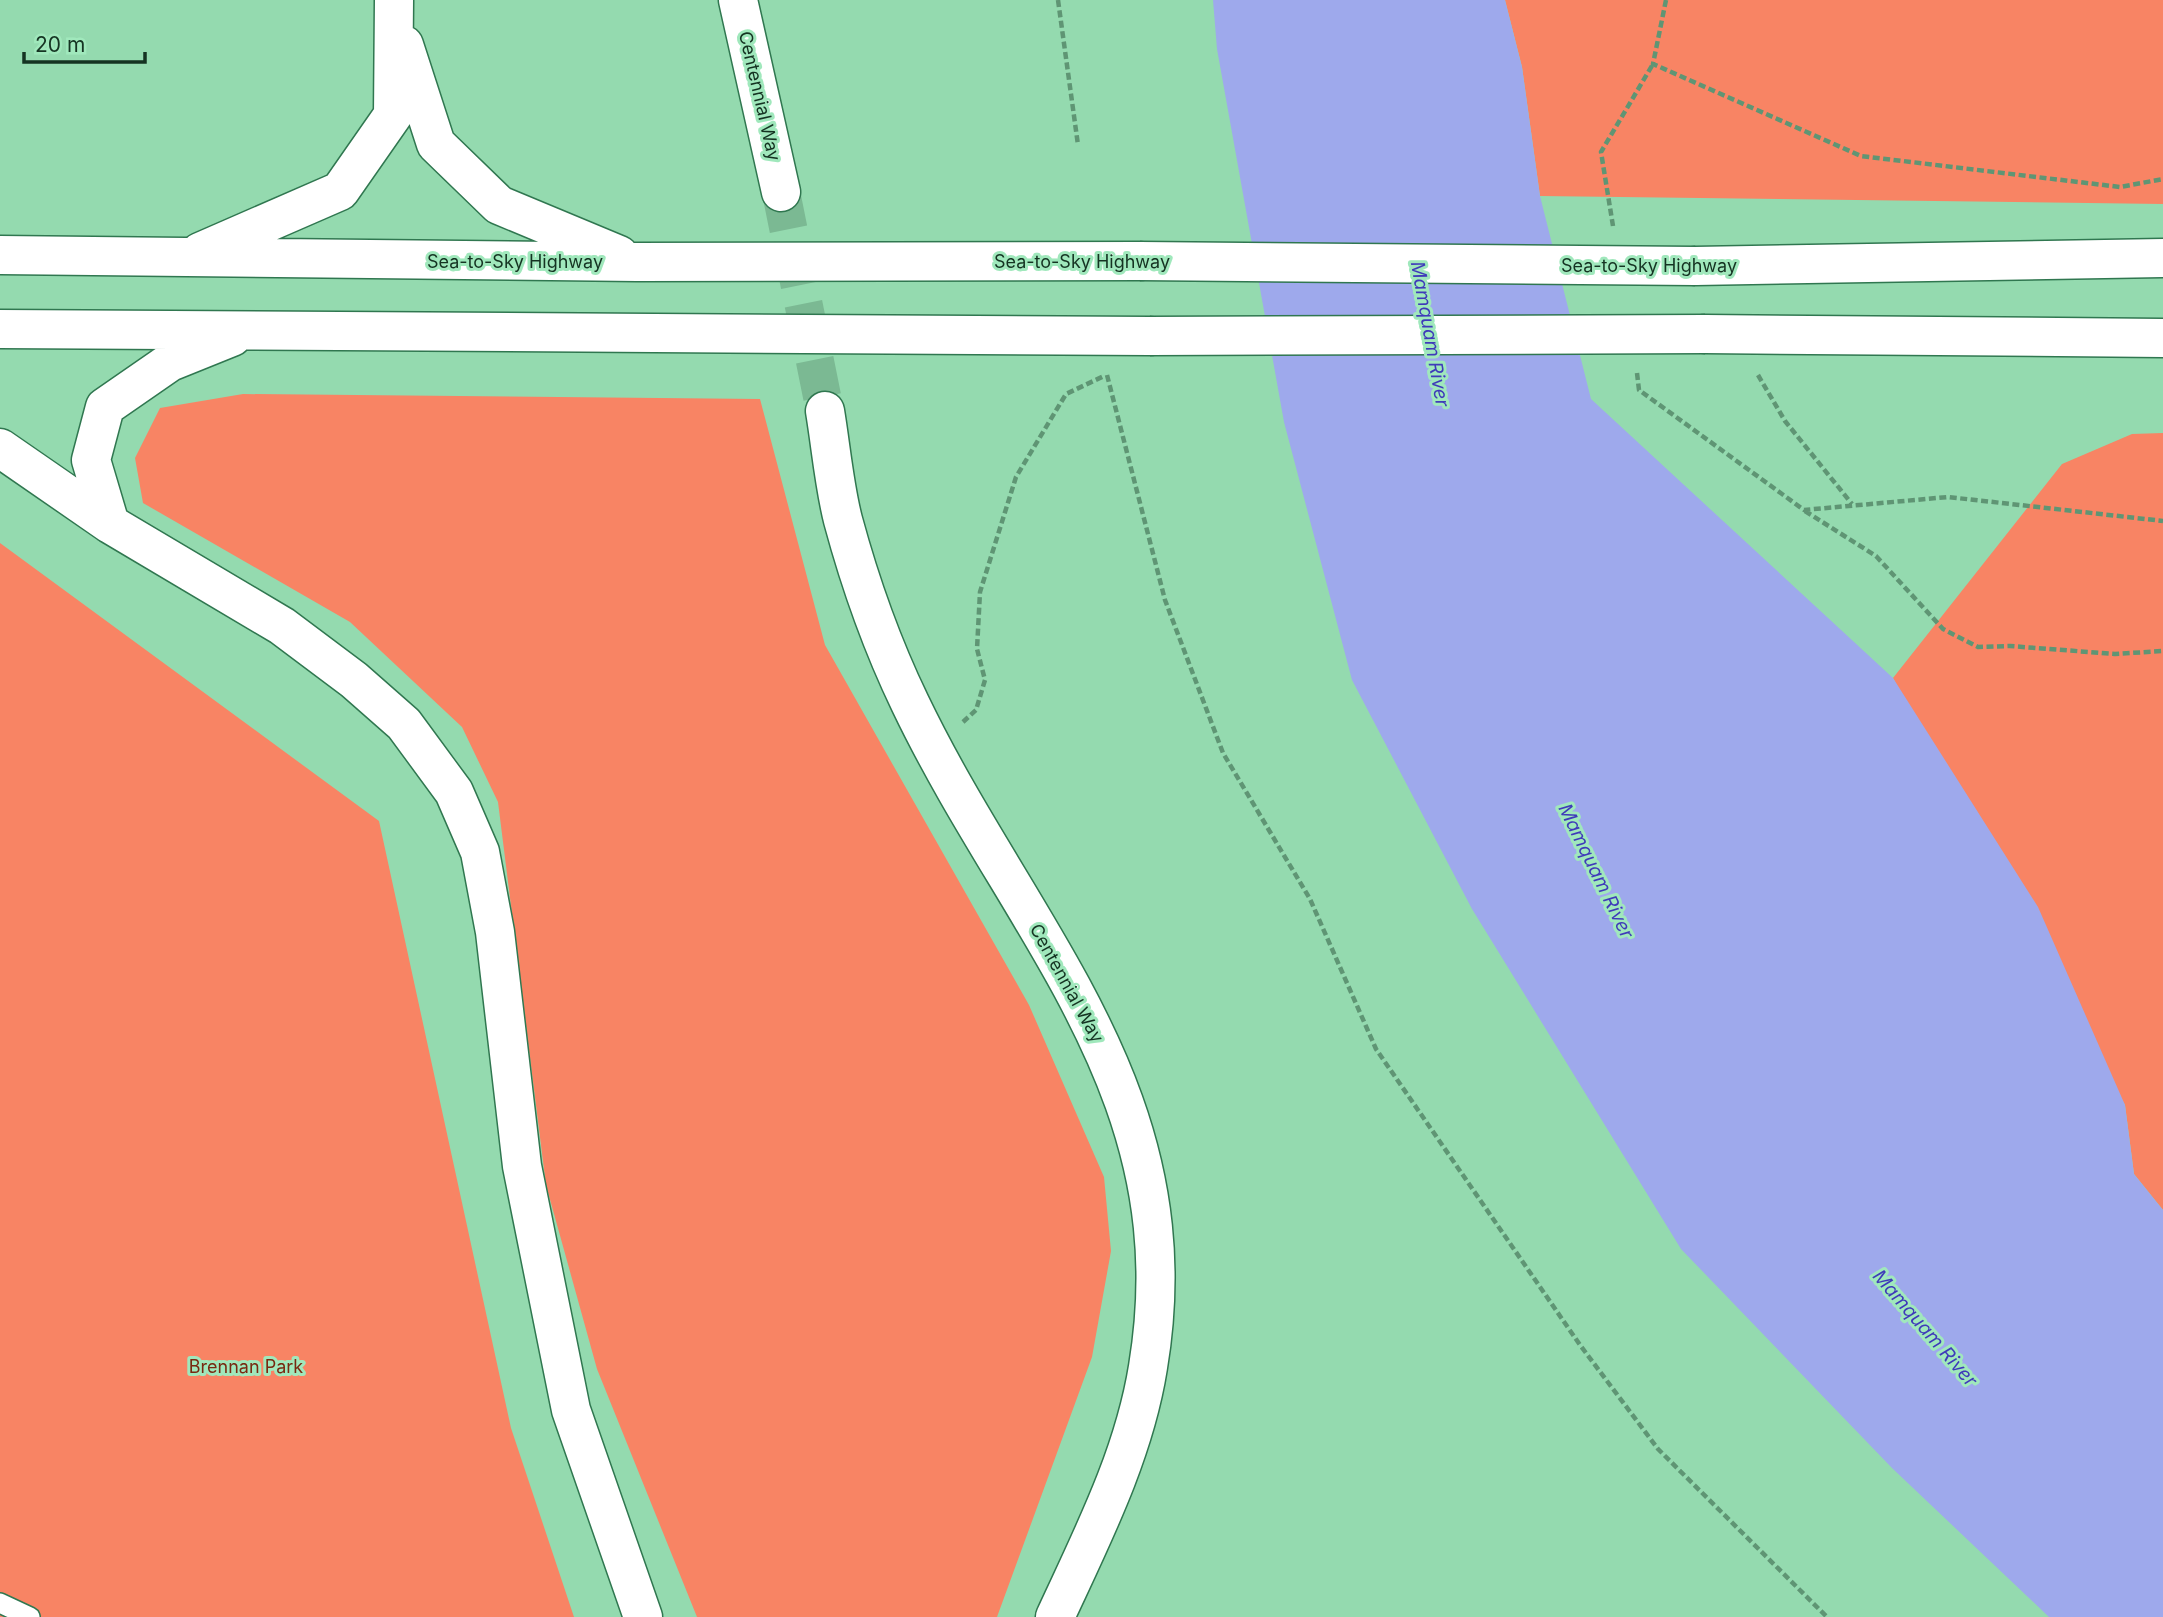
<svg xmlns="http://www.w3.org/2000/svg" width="2163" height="1617" font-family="Inter,sans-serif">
	<rect width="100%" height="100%" fill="#94daaf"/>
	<path fill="#f88464" d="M 1505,0 L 2163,0 L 2163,204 L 1540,196 L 1522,67 Z
		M 243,394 L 760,399 L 825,645 L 1029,1005 L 1104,1177 L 1111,1251 L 1092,1357 L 997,1617 L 697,1617 L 597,1369 L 546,1185 L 498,802 L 462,727 L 350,622 L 143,503 L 135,458 L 160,408 Z
		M 2163,433 L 2163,1210 L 2134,1174 L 2125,1105 L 1893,678 L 2062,464 L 2132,434 Z
		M 0,543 L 379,821 L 511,1428 L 574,1617 L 0,1617 Z"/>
	<path fill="#9ea9ec" d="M 1213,0 L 1505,0 L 1522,67 L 1540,196 L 1591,399 L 1893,678 L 2038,907 L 2125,1105 L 2134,1174 L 2163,1210 L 2163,1617 L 2049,1617 L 1892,1468 L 1681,1249 L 1472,909 L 1352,680 L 1284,422 L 1217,49 Z"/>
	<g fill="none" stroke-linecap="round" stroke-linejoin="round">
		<path stroke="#7bb993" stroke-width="38" stroke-dasharray="38 19" stroke-linecap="butt" d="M 781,192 L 825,411"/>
		<defs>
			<path id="lane" d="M 0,1603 L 30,1617"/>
			<path id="secondary" d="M 738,0 L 781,192
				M 825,411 C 831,447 834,485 843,520 C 860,583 882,645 910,703 C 1019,931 1194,1091 1148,1367 C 1134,1455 1092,1537 1055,1617"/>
			<path id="highway" d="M 404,45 L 436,144 L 499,205 L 619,255
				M 200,252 L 340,191 L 393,115 L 394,0
				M 0,255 L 637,262 L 1140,261
				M 1695,266 L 2163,258
				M 0,329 L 1150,336
				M 1705,334 L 2163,338
				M 0,448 L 110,524 L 282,626 L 354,680 L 404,724 L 454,792 L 480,852 L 495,932 L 522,1166 L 571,1410 L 643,1617
				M 110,524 L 91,460 L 105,407 L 170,362 L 232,337"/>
		</defs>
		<use href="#lane" stroke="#307750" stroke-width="22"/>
		<use href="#secondary" stroke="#307750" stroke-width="41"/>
		<use href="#highway" stroke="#307750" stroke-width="41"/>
		<path stroke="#5f9574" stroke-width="4.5" stroke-dasharray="7 3.5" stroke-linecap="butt" d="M 1058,0 L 1078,145
			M 1666,0 L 1653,64 L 1861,156 L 2120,187 L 2163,179
			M 1613,226 L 1601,152 L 1653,64
			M 1637,373 L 1639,390 L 1804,510 L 1948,497 L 2163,521
			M 1107,375 L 1165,600 L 1223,753 L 1310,899 L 1376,1049 L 1580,1345 L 1658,1449 L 1827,1617
			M 1758,375 L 1785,421 L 1852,504
			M 1805,511 L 1876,556 L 1943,629 L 1978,647 L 2010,646 L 2115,654 L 2163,651
			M 963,722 L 976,710 L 985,680 L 977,649 L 980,592 L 1016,477 L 1066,394 L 1104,376"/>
		<use href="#lane" stroke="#fff" stroke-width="19"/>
		<use href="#secondary" stroke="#fff" stroke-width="38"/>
		<use href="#highway" stroke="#fff" stroke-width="38"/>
		<defs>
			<path id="highway-bridge" d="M 1140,261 L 1695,266
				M 1150,336 L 1705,334"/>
		</defs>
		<use href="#highway-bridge" stroke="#307750" stroke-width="41" stroke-linecap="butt"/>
		<use href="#highway-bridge" stroke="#fff" stroke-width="38"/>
	</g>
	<g text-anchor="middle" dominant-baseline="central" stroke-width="6" stroke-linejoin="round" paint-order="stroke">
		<g font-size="18" fill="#153322" stroke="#a0e8bc">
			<text transform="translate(760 96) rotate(77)">Centennial Way</text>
			<text x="515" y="261">Sea-to-Sky Highway</text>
			<text x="1082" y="261">Sea-to-Sky Highway</text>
			<text x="1649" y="265">Sea-to-Sky Highway</text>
			<text transform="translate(1067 983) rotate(61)">Centennial Way</text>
		</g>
		<g font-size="18" fill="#782911" stroke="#a0e8bc">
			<text x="246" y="1366">Brennan Park</text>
		</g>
		<g font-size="19" font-style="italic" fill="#3f3aba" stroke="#a0e8bc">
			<text transform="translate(1430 334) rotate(80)">Mamquam River</text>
			<text transform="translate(1596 871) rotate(64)">Mamquam River</text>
			<text transform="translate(1925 1328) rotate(49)">Mamquam River</text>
		</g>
	</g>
	<path d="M24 52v10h121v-10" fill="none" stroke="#153322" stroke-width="3.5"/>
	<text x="35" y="52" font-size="21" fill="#153322" stroke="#a0e8bc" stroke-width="5" paint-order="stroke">20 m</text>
</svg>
